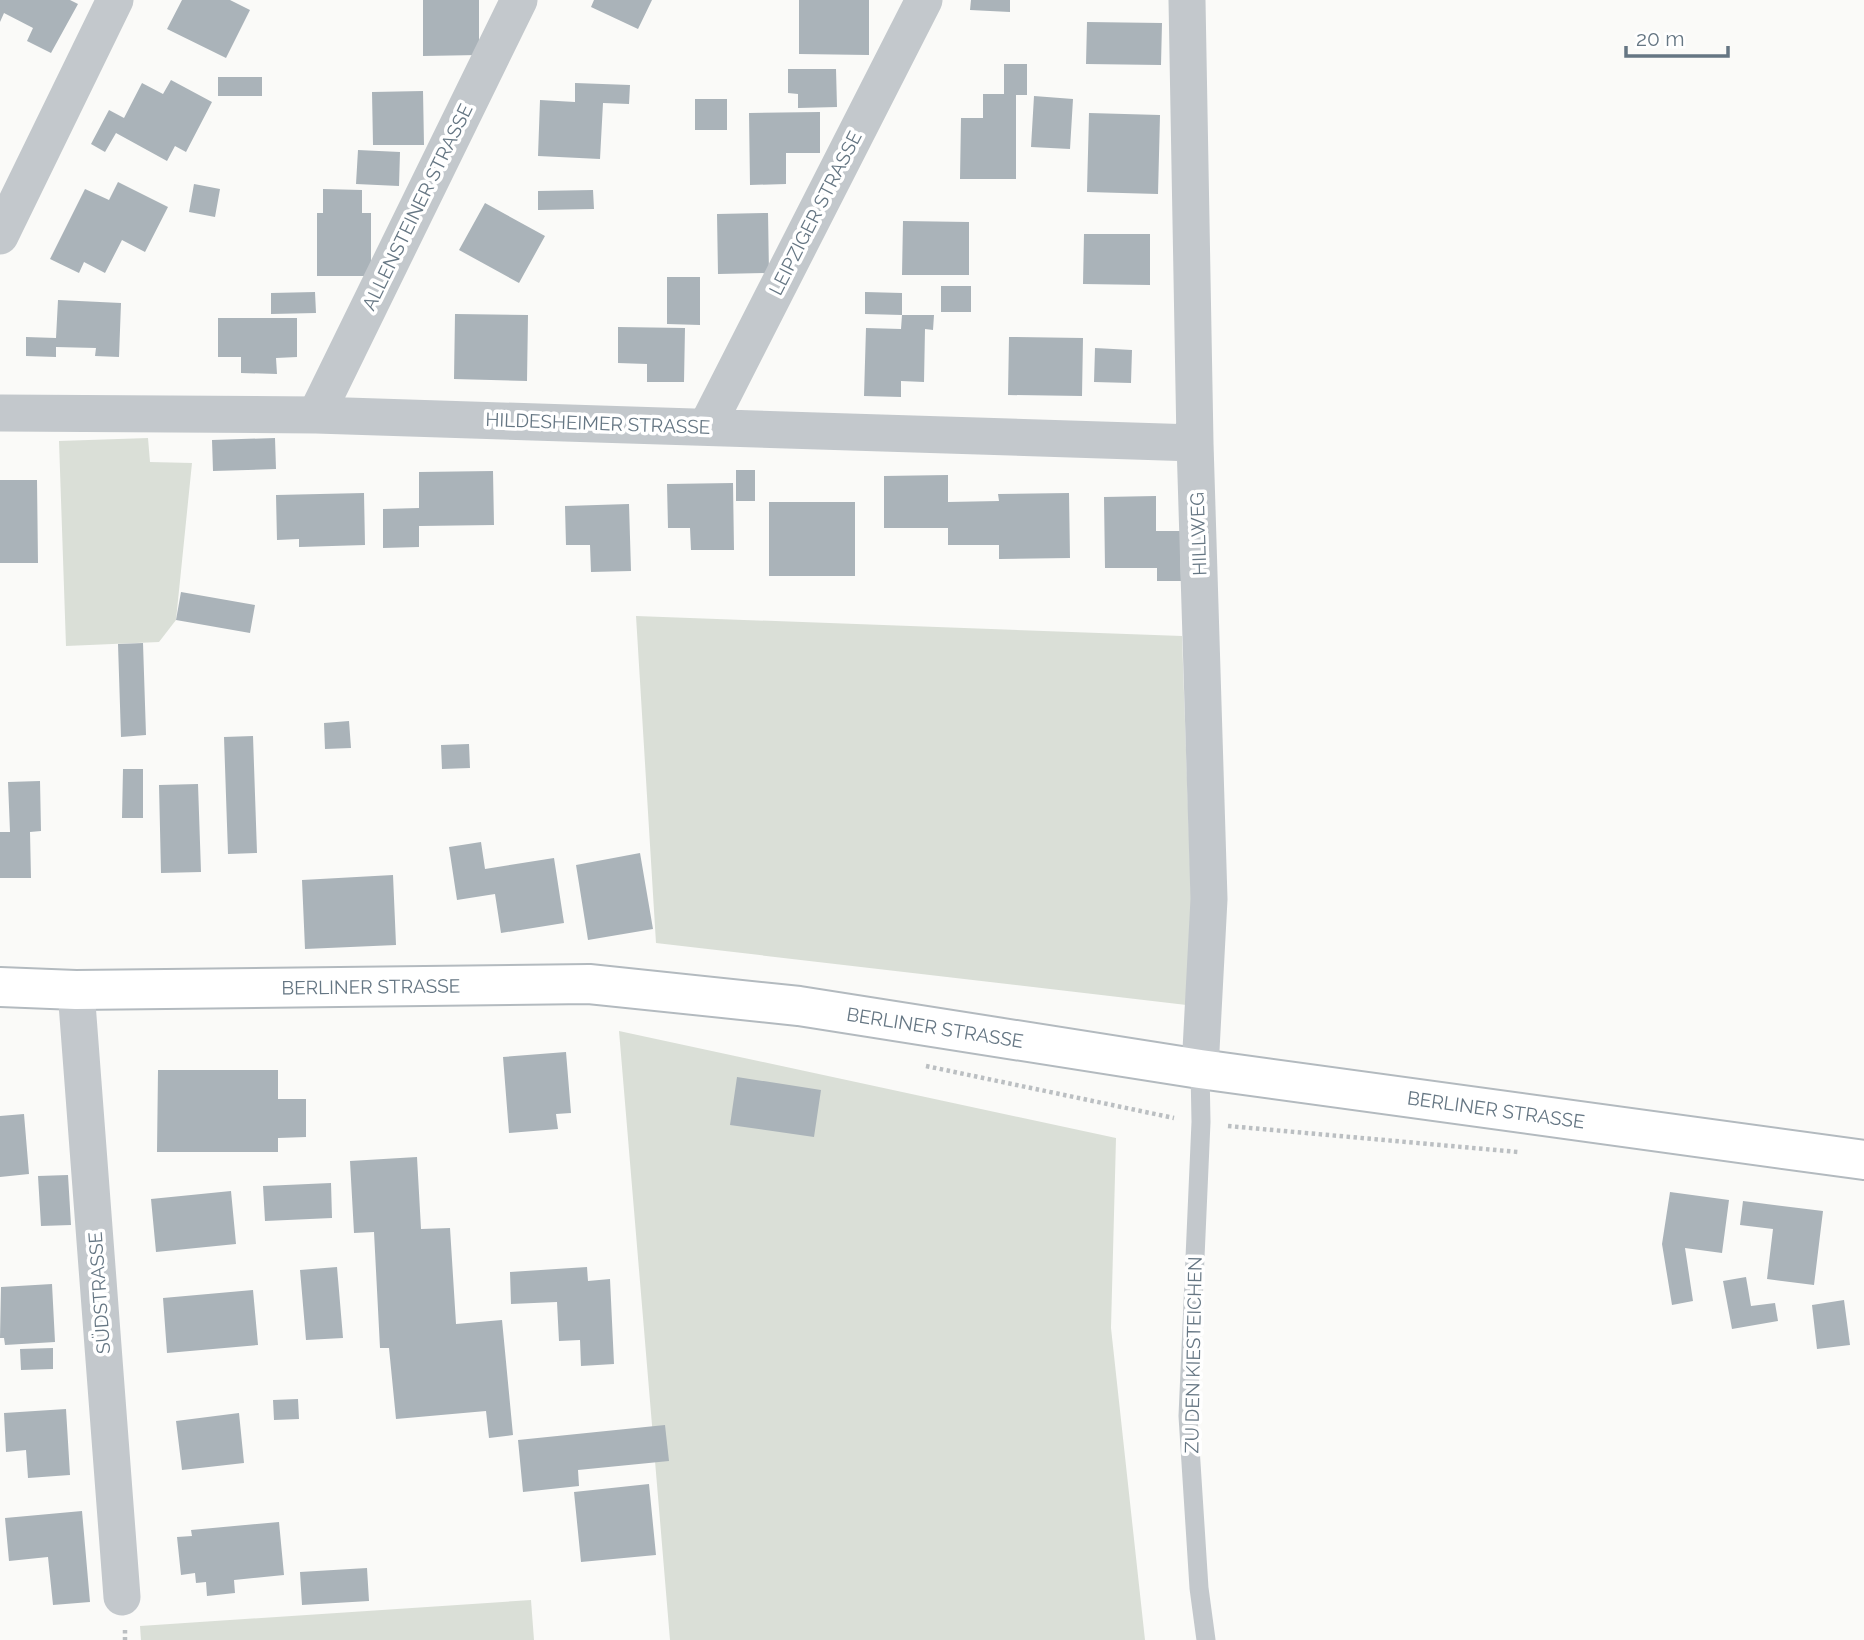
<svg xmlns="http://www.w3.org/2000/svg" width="1864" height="1640" font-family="Raleway,sans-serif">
	<rect width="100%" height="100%" fill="#fafaf8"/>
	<path fill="#dadfd7" d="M 148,438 L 150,462 L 192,463 L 176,620 L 159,642 L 66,646 L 59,441 Z
		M 636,616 L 1182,636 L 1195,1006 L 656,943 Z
		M 619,1031 L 1116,1138 L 1111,1328 L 1145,1640 L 670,1640 Z
		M 531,1600 L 534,1640 L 141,1640 L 140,1626 Z"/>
	<path fill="#aab3b9" d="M 0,0 L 70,0 L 78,4 L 51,53 L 27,41 L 33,28 L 4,13 L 0,22 Z
		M 182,0 L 230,0 L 250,10 L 226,58 L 167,29 Z
		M 423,0 L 479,0 L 479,55 L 423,56 Z
		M 594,0 L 652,0 L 638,29 L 591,7 Z
		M 799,0 L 869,0 L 869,55 L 799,54 Z
		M 971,0 L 1010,0 L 1010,12 L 970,10 Z
		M 1087,22 L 1162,23 L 1161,65 L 1086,64 Z
		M 1004,64 L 1027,64 L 1027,95 L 1016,95 L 1016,179 L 960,179 L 961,118 L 983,118 L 983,94 L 1004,94 Z
		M 788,69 L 836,69 L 837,107 L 798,108 L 798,94 L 788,93 Z
		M 218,77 L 262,77 L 262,96 L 218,96 Z
		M 171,80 L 212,102 L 186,152 L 175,146 L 167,161 L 116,133 L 105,152 L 91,144 L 109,110 L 124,118 L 142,83 L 163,94 Z
		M 575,83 L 630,85 L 629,104 L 603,103 L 600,159 L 538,156 L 540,100 L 575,102 Z
		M 423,91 L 424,145 L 373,145 L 372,92 Z
		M 1034,96 L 1073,99 L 1070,149 L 1031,147 Z
		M 695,99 L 727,99 L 727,130 L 695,130 Z
		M 820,112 L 820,153 L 786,153 L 786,184 L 750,185 L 749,113 Z
		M 1089,113 L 1160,115 L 1158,194 L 1087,192 Z
		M 358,150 L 400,152 L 399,186 L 356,184 Z
		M 118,182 L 168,207 L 145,252 L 122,240 L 105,273 L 84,262 L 79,273 L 50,259 L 85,189 L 109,200 Z
		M 194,184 L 220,189 L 215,217 L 189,212 Z
		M 323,189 L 362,190 L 362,213 L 371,213 L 371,276 L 317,276 L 317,213 L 323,213 Z
		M 593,190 L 594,209 L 538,210 L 538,191 Z
		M 485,203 L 545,236 L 519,283 L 459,250 Z
		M 768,213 L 769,273 L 718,274 L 717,214 Z
		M 903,221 L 969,222 L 969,275 L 902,275 Z
		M 1084,234 L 1150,234 L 1150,285 L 1083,284 Z
		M 667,277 L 700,277 L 700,325 L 667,324 Z
		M 941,286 L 971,286 L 971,312 L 941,312 Z
		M 315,292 L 316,313 L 271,314 L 271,293 Z
		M 865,292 L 902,293 L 902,315 L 934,315 L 933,330 L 925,329 L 924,382 L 901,381 L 901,397 L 864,396 L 866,328 L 901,329 L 902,315 L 865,314 Z
		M 58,300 L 121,303 L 119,357 L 95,356 L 96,348 L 56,347 L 56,357 L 26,356 L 26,337 L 56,338 Z
		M 455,314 L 528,315 L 527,381 L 454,379 Z
		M 218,318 L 297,318 L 297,357 L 276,358 L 277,374 L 241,373 L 241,357 L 218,357 Z
		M 618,327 L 685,328 L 684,382 L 647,382 L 647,364 L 618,363 Z
		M 1009,337 L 1083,338 L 1082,396 L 1008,395 Z
		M 1095,348 L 1132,350 L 1131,383 L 1094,382 Z
		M 275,438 L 276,469 L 213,471 L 212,440 Z
		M 736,470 L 755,470 L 755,501 L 736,501 Z
		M 493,471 L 494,525 L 419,526 L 419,547 L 383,548 L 383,509 L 419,508 L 419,472 Z
		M 948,475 L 948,502 L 999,501 L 998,494 L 1069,493 L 1070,558 L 999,559 L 999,545 L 948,545 L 948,528 L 884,528 L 884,476 Z
		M 0,480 L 37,480 L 38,563 L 0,563 Z
		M 733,483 L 734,550 L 691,550 L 690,528 L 668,528 L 667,484 Z
		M 364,493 L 365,545 L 299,547 L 299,539 L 277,540 L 276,495 Z
		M 1156,496 L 1156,531 L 1180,531 L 1181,581 L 1157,581 L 1157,568 L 1105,568 L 1104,497 Z
		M 769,502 L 855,502 L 855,576 L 769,576 Z
		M 629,504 L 631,571 L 591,572 L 590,545 L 566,545 L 565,506 Z
		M 181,592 L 255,605 L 250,633 L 176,620 Z
		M 143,643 L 146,735 L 121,737 L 118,644 Z
		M 349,721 L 351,748 L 325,749 L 324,723 Z
		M 253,736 L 257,853 L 228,854 L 224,737 Z
		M 469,744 L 470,768 L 442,769 L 441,745 Z
		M 123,769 L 143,769 L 143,818 L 122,818 Z
		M 40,781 L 41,831 L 30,832 L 31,878 L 0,878 L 0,832 L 10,832 L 8,782 Z
		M 198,784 L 201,872 L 161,873 L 159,785 Z
		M 481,842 L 485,869 L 554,858 L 564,923 L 501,933 L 495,894 L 457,900 L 449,847 Z
		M 640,853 L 653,929 L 588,940 L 576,865 Z
		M 393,875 L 396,945 L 305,949 L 302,880 Z
		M 566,1052 L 571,1113 L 556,1114 L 558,1129 L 509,1133 L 503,1057 Z
		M 158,1070 L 278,1070 L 278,1099 L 306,1099 L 306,1137 L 278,1138 L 278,1152 L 157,1152 Z
		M 737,1077 L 821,1090 L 814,1137 L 730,1125 Z
		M 24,1114 L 29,1174 L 0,1177 L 0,1116 Z
		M 417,1157 L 421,1229 L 450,1228 L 456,1324 L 502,1320 L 513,1435 L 489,1438 L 486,1411 L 396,1419 L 389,1348 L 380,1348 L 374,1232 L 354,1233 L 350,1161 Z
		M 68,1175 L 71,1225 L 41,1226 L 38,1176 Z
		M 331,1183 L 332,1218 L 265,1221 L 263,1186 Z
		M 231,1191 L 236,1244 L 156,1252 L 151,1199 Z
		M 1670,1192 L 1729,1200 L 1722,1253 L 1685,1248 L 1693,1301 L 1672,1305 L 1662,1244 Z
		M 1743,1201 L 1823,1211 L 1814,1285 L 1767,1279 L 1773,1229 L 1740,1225 Z
		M 337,1267 L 343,1338 L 306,1340 L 300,1270 Z
		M 587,1267 L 588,1281 L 610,1279 L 614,1364 L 581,1366 L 580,1340 L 559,1341 L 557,1302 L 511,1304 L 510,1272 Z
		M 1746,1277 L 1751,1306 L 1775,1303 L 1778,1321 L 1732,1329 L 1723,1281 Z
		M 52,1284 L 55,1342 L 5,1345 L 4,1338 L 0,1338 L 1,1287 Z
		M 253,1290 L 258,1345 L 167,1353 L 163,1298 Z
		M 1844,1300 L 1850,1345 L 1817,1349 L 1812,1305 Z
		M 53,1348 L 53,1369 L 21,1370 L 20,1349 Z
		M 298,1399 L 299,1419 L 274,1420 L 273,1400 Z
		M 66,1409 L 70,1475 L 28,1478 L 26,1450 L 6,1452 L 4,1413 Z
		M 239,1413 L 244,1463 L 182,1470 L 176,1421 Z
		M 665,1425 L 669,1461 L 578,1470 L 579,1486 L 523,1492 L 518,1440 Z
		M 649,1484 L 656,1555 L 581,1562 L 574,1492 Z
		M 82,1511 L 90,1602 L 53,1605 L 48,1557 L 9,1561 L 5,1518 Z
		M 279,1522 L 284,1575 L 234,1580 L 235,1593 L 207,1596 L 206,1582 L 196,1583 L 195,1573 L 181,1575 L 177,1537 L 192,1536 L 191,1530 Z
		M 367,1568 L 369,1601 L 302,1605 L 300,1572 Z"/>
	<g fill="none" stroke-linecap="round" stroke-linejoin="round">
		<defs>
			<g id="secondary">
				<path id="s1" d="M 0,987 L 76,990 L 589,984 L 799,1006 L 1200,1069 L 1864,1160"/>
			</g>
		</defs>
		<use href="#secondary" stroke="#b3babf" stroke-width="42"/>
		<path stroke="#bbbfc2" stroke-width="4.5" stroke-dasharray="3.5 3.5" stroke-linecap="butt" d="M 926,1066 L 1174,1118
			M 1228,1126 L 1518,1152
			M 125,1630 L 125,1640"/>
		<path stroke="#c3c8cc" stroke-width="19" d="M 1200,1069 L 1201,1122 L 1188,1416 L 1199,1588 L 1206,1640"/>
		<path stroke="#c3c8cc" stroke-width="37" d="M 1187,0 L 1195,443 L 1209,899 L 1200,1069
			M 0,236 L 115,0
			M 0,413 L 316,415 L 1195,443
			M 316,415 L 519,0
			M 707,426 L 924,0
			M 76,990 L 122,1597"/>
		<use href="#secondary" stroke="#fff" stroke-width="38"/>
	</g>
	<g text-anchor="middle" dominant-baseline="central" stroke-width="7" stroke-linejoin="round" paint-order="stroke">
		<g font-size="19" fill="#657683" stroke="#fff">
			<text transform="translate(417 207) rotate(-64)">ALLENSTEINER STRASSE</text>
			<text transform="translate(815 213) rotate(-63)">LEIPZIGER STRASSE</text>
			<text transform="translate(598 423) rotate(2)">HILDESHEIMER STRASSE</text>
			<text transform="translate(1198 534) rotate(-92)">HILLWEG</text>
			<text stroke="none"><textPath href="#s1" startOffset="371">BERLINER STRASSE</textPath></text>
			<text stroke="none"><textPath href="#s1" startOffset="938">BERLINER STRASSE</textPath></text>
			<text stroke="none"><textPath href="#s1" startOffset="1505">BERLINER STRASSE</textPath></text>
			<text transform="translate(99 1293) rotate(-94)">SÜDSTRASSE</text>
			<text transform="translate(1193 1355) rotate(-89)">ZU DEN KIESTEICHEN</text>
		</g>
	</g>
	<path d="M1626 46v10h102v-10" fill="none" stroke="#657683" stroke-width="3.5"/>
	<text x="1636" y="46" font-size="21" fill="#657683" stroke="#ffffff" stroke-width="5" paint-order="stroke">20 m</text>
</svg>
